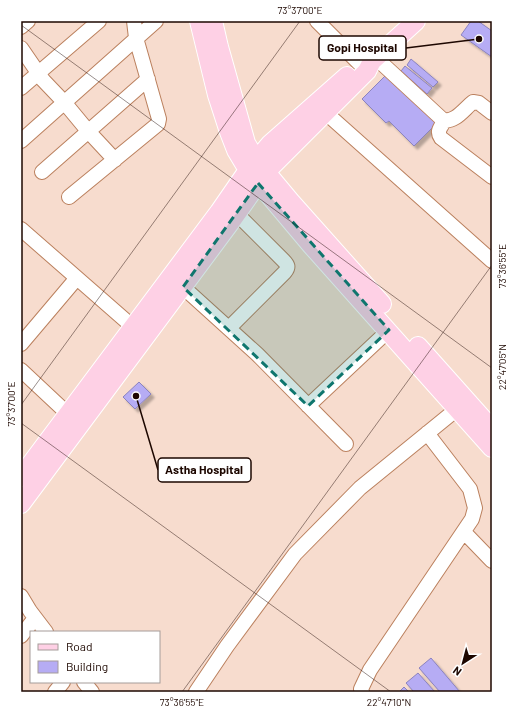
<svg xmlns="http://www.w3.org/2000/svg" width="513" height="713" font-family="Barlow,sans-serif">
	<defs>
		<filter id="shadow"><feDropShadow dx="3.5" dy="3.5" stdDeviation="1" flood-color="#0004"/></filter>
	</defs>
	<rect width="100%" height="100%" fill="#f7dcce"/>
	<path fill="#b6acf4" stroke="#8b83be" filter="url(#shadow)" d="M 471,21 L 478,21 L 492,31 L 492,57 L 461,35 Z
		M 411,59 L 438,82 L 433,87 L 407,65 Z
		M 405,66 L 432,88 L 427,94 L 401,71 Z
		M 389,72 L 439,121 L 414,146 L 389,121 L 386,123 L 362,99 Z
		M 139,382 L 151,394 L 135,409 L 123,397 Z
		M 431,658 L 460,692 L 440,692 L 419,668 Z
		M 418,673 L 435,692 L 414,692 L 406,683 Z
		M 404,687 L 409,692 L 399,692 Z"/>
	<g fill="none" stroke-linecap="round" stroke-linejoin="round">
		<defs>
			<path id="minor" d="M 317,21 L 367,71
				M 21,27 L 28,21
				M 21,48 L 43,80 L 64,102 L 88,131 L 115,160
				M 376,58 L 443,120 C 455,123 464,109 473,102 L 479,103 L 492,113
				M 21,88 L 99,21
				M 326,113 L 492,261
				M 445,120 C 441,127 436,131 441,138 L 492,177
				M 21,141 L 156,21
				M 42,172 L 148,79
				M 69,197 L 158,124 L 159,119 L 136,38 L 134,21
				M 21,229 L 133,327
				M 183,287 L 257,354 L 346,444
				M 229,328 L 285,272 C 289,267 288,265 283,260 L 237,214
				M 21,344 L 76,279
				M 21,370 L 68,414
				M 308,406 L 389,330
				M 464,532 L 492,561
				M 21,596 L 30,611 L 46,632
				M 21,636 L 35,618
				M 84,682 L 92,692
				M 55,692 L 63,682
				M 196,692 L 227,646 L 295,554 L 360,488 L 457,409
				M 362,692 L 361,689 L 370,670 L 472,519 L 475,508 L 470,489 L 427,433"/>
			<path id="major" d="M 199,21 L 217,95 L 229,132 L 236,150 L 248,170 L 311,245 L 492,448
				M 213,21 L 219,47 L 246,143 L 256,160 L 291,202 L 382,304
				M 418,346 L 492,429
				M 21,477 L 219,212 L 248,170 L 270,144 L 347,76
				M 21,504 L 230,223 L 266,172 L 367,71 L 372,61 L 416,21"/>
		</defs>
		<use href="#minor" stroke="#bb805e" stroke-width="16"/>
		<use href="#major" stroke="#fff" stroke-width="20"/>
		<use href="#minor" stroke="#fff" stroke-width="14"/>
		<use href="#major" stroke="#fed0e5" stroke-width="18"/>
	</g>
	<path fill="#0f766e" fill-opacity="0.2" stroke="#0f766e" stroke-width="3" stroke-dasharray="8 5" stroke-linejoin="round" d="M 258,183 L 389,330 L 308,406 L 183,287 Z"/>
	<path fill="none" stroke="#1d0700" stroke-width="1" stroke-opacity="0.45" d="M 21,25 L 492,368M 21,405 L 300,21M 21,423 L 391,692M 182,692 L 492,265"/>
	<path fill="none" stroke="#1d0700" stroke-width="1.5" d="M479 39L406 48M136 396L158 470"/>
	<g fill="#1d0700" stroke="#fff" stroke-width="1.5">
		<circle cx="479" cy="39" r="4"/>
		<circle cx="136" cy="396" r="4"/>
	</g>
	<g fill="#fff" stroke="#1d0700" stroke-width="1.5">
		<rect x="319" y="36" width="87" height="24" rx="4"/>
		<rect x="158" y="458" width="93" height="24" rx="4"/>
	</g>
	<g font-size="12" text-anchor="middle" font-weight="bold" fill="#1d0700">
		<text x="362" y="52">Gopi Hospital</text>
		<text x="204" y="474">Astha Hospital</text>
	</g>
	<rect width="513" height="713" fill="none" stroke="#ffffff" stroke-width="44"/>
	<rect x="30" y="631" width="130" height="52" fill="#ffffff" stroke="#a59c99"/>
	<rect x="38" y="644" width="20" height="6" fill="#fed0e5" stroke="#a59c99"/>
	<text x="66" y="651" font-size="12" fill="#1d0700">Road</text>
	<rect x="38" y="661" width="20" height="12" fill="#b6acf4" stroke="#a59c99"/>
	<text x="66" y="671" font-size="12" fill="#1d0700">Building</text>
	<g transform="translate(463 663) rotate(216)" stroke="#ffffff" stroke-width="3" paint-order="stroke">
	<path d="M0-3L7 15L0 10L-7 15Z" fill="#1d0700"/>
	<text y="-6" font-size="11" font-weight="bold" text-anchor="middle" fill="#1d0700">N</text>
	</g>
	<rect x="22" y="22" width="469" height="669" fill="none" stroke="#1d0700" stroke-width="1.5"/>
	<g font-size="10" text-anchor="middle" fill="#1d0700">
		<text x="300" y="14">73°37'00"E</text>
		<text transform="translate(502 266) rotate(-90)" y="4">73°36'55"E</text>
		<text transform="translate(502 367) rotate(-90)" y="4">22°47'05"N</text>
		<text transform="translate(11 404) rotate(-90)" y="4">73°37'00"E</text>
		<text x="182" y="706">73°36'55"E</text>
		<text x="389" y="706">22°47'10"N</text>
	</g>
</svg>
